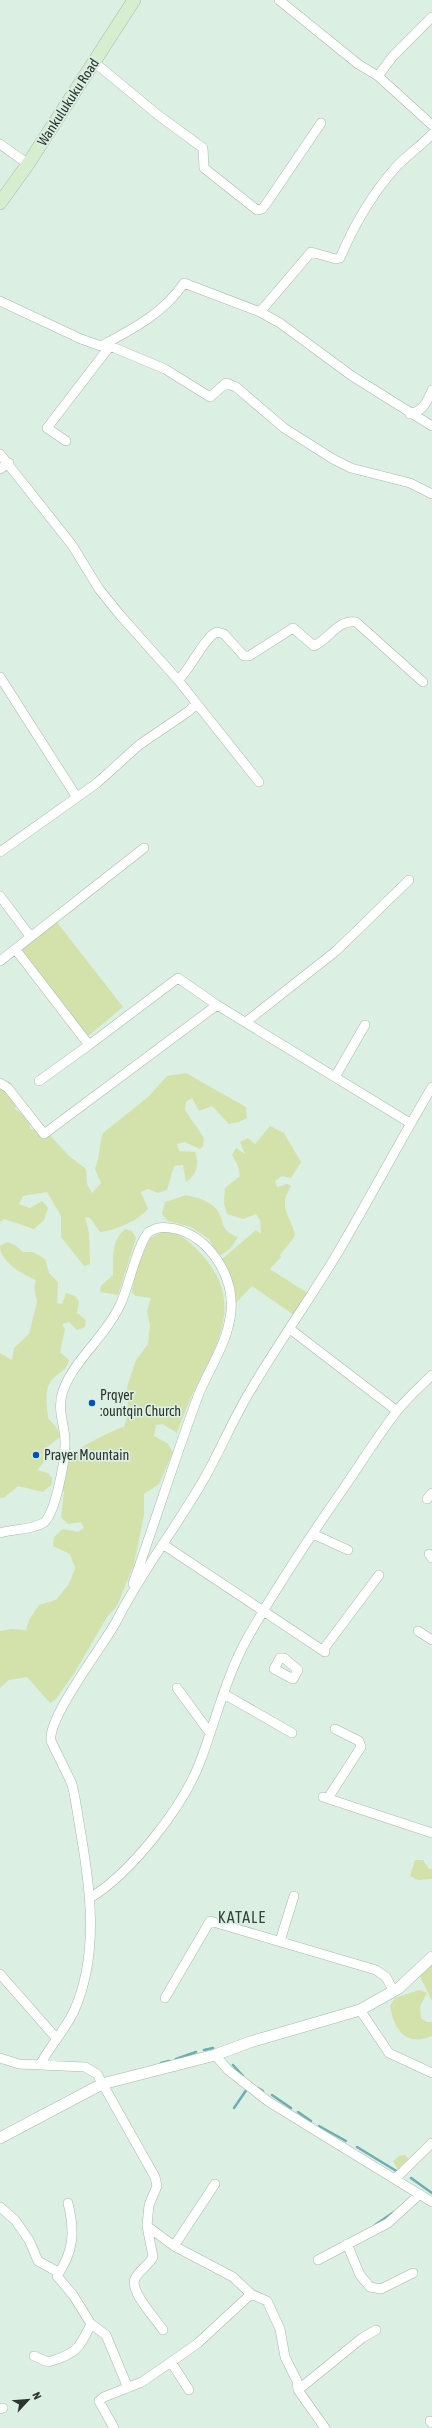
<svg xmlns="http://www.w3.org/2000/svg" width="432" height="2428" font-family="'Asap Condensed',sans-serif">
	<rect width="100%" height="100%" fill="#dcefe3"/>
	<path fill="#d3e1ab" d="M 56,921 L 123,1007 L 87,1037 L 21,950 Z
		M 186,1073 L 246,1107 L 247,1118 L 239,1122 L 229,1124 L 212,1106 L 199,1111 L 192,1098 L 186,1102 L 185,1110 L 204,1138 L 203,1146 L 200,1149 L 185,1142 L 177,1144 L 179,1151 L 195,1152 C 199,1163 197,1176 186,1182 L 183,1165 L 174,1166 L 167,1190 L 158,1193 L 148,1189 L 141,1192 L 148,1209 C 137,1221 117,1230 100,1232 L 90,1218 L 85,1217 L 89,1233 L 90,1264 L 84,1266 L 61,1237 L 61,1216 L 47,1192 L 23,1196 L 19,1204 L 30,1208 L 42,1201 L 48,1208 L 44,1220 L 34,1229 L 4,1219 L 0,1222 L 0,1078 L 11,1083 L 18,1098 L 15,1109 L 30,1119 L 30,1129 L 46,1131 L 69,1156 L 86,1169 L 87,1184 L 92,1193 L 101,1183 L 95,1169 C 100,1157 99,1145 103,1133 L 148,1097 L 167,1076 Z
		M 270,1126 L 284,1133 L 301,1162 L 291,1178 L 282,1176 L 275,1181 L 277,1187 L 287,1184 L 291,1186 C 277,1209 291,1215 295,1236 L 280,1255 L 281,1257 L 270,1269 L 309,1294 L 294,1315 L 252,1286 L 233,1306 L 221,1260 L 256,1230 L 261,1234 L 260,1220 L 256,1214 L 243,1219 L 227,1214 L 224,1203 L 225,1188 L 240,1176 L 238,1166 L 232,1155 L 236,1148 L 245,1154 L 240,1142 L 248,1138 L 255,1144 Z
		M 186,1195 C 197,1197 215,1202 220,1215 C 225,1229 223,1231 238,1237 L 231,1248 L 221,1255 L 217,1253 L 209,1239 L 191,1227 L 168,1221 L 162,1214 L 165,1202 Z
		M 125,1229 L 132,1231 L 136,1238 L 118,1295 L 100,1292 L 101,1286 L 113,1275 C 114,1256 110,1243 125,1229 Z
		M 167,1230 C 185,1236 195,1246 207,1261 C 244,1308 214,1349 193,1393 C 187,1406 182,1420 177,1433 L 163,1424 L 156,1425 L 154,1436 L 167,1443 L 173,1452 L 159,1484 L 144,1494 L 144,1515 L 134,1564 L 117,1606 L 107,1617 L 75,1672 L 56,1699 L 50,1703 L 27,1677 L 9,1680 L 0,1688 L 0,1631 L 11,1629 L 26,1630 L 29,1620 L 39,1605 L 56,1600 L 69,1584 L 75,1568 L 70,1554 L 53,1546 L 54,1537 L 63,1529 L 78,1532 L 84,1528 L 81,1522 L 68,1524 L 61,1517 L 64,1492 L 56,1481 C 61,1473 65,1465 70,1457 C 75,1449 114,1429 124,1427 L 128,1415 L 127,1387 L 136,1360 L 148,1344 L 150,1325 L 147,1311 L 151,1298 L 136,1296 L 132,1293 L 135,1271 L 150,1238 Z
		M 7,1242 L 15,1245 L 23,1252 L 33,1252 L 45,1259 L 49,1273 L 58,1282 L 57,1303 L 62,1304 L 66,1293 L 75,1296 L 79,1302 L 77,1313 L 86,1320 L 85,1327 L 77,1330 L 69,1322 L 62,1324 L 65,1329 L 60,1352 L 69,1360 C 66,1372 58,1372 51,1381 C 44,1390 47,1407 48,1418 L 57,1428 L 60,1437 L 46,1448 L 44,1462 L 37,1470 L 48,1473 L 52,1478 L 52,1484 L 43,1492 L 18,1486 L 5,1497 L 0,1498 L 0,1353 L 12,1360 L 14,1348 L 29,1334 L 37,1302 L 34,1288 L 36,1280 C 22,1274 0,1262 0,1246 Z
		M 415,1860 L 423,1860 L 429,1869 L 432,1869 L 432,1879 L 418,1880 L 410,1876 Z
		M 432,1959 L 432,2001 L 420,1976 L 427,1970 Z
		M 419,1990 L 427,1993 L 420,2006 L 421,2018 L 427,2022 L 432,2022 L 432,2036 C 406,2047 394,2030 390,2006 L 395,1998 Z
		M 405,2155 L 410,2160 L 399,2172 L 393,2161 L 399,2156 Z"/>
	<g fill="none" stroke-linecap="round" stroke-linejoin="round">
		<path stroke="#6cafb0" stroke-width="2.5" d="M 204,2050 L 213,2048
			M 176,2059 L 196,2052
			M 161,2063 L 169,2061
			M 233,2065 L 243,2076
			M 258,2088 L 263,2091
			M 272,2095 L 291,2108
			M 234,2108 L 247,2089
			M 298,2112 L 311,2121
			M 319,2126 L 346,2141
			M 357,2147 L 398,2172
			M 411,2178 L 432,2193
			M 375,2225 L 394,2212"/>
		<defs>
			<path id="minor" d="M 279,0 L 358,64 L 378,76
				M 432,17 L 393,56 L 378,76 L 432,125
				M 94,62 L 158,115 L 203,148 L 204,168 L 257,210 L 262,209 L 266,204 L 321,123
				M 0,144 L 28,164
				M 0,301 L 81,339 L 101,346 C 133,329 164,313 184,283 L 260,312 L 280,323 L 352,376 L 432,426
				M 260,312 L 311,252 L 336,259 L 340,258 C 354,225 372,194 396,167 C 407,155 421,146 432,134
				M 101,346 L 110,346 L 165,369 L 210,397 L 226,383 L 236,387 L 284,428 L 333,459 L 351,468 L 410,483 L 432,494
				M 410,414 C 424,410 427,402 432,390
				M 66,441 L 47,428 L 110,346
				M 0,454 L 72,545 L 99,589 L 120,615 L 178,680 L 259,782
				M 0,469 L 9,463
				M 0,677 L 76,796
				M 178,680 C 191,669 204,637 217,632 L 224,634 L 244,656 L 249,656 L 293,628 L 314,646 C 329,639 338,619 356,622 L 423,682
				M 0,852 L 97,783 L 139,745 L 189,711 L 196,704
				M 0,896 L 30,936
				M 16,950 L 89,1045 L 178,978 L 217,1005 L 410,1123
				M 0,961 L 144,848
				M 246,1022 L 336,951 L 409,880
				M 335,1077 L 365,1025
				M 39,1081 L 89,1045
				M 0,1083 L 8,1088 L 44,1134 L 217,1005
				M 290,1329 L 397,1411
				M 427,1499 L 432,1493
				M 0,1533 C 13,1529 31,1530 43,1523 C 55,1516 65,1461 65,1445 C 66,1426 56,1411 63,1391 C 73,1361 106,1336 120,1305 C 128,1290 138,1241 149,1232 C 158,1226 166,1227 176,1229 C 210,1238 234,1276 231,1311 C 228,1343 209,1368 198,1396 C 175,1458 155,1522 133,1584
				M 313,1534 L 348,1550
				M 164,1545 L 325,1652
				M 429,1554 L 432,1558
				M 418,1631 L 432,1640
				M 323,1650 L 379,1575
				M 280,1658 L 284,1658 L 298,1670 L 293,1679 L 274,1669 Z
				M 177,1688 L 210,1733
				M 224,1694 L 292,1733
				M 323,1797 L 432,1833
				M 328,1798 L 361,1747 L 359,1741 L 335,1729
				M 90,1898 C 131,1873 183,1807 200,1762 C 216,1720 226,1676 248,1637 C 276,1588 307,1541 339,1495 C 358,1468 376,1438 397,1411 C 407,1398 420,1387 432,1375
				M 280,1941 L 294,1896
				M 0,1974 L 57,2039
				M 165,1998 L 210,1921 L 376,1970 L 386,1977 L 393,1990
				M 360,2010 L 389,2053 L 432,2073
				M 215,2055 L 228,2070 L 269,2102 L 432,2202
				M 0,2058 L 19,2064 L 85,2067 L 97,2074 L 155,2177 L 157,2186 L 149,2205 L 147,2226 L 174,2246 L 233,2277 L 251,2294 L 267,2301 L 280,2329 L 285,2357 L 297,2381 L 298,2390 L 325,2428
				M 40,2065 C 50,2046 65,2030 74,2011 C 104,1944 86,1867 75,1798 L 72,1784 L 51,1741 C 47,1718 103,1646 116,1622 C 141,1572 176,1528 204,1479 C 221,1449 234,1417 252,1388 C 278,1344 307,1303 334,1259 C 368,1202 398,1144 432,1087
				M 395,2179 L 432,2143
				M 0,2207 L 15,2220 L 29,2240 L 38,2261 L 58,2272 L 57,2276 L 73,2295 L 91,2324 L 106,2335 L 128,2388
				M 147,2226 L 153,2257 C 149,2265 138,2271 135,2279 C 129,2291 156,2319 163,2330
				M 347,2244 L 360,2275 L 370,2287 L 381,2289 L 413,2273
				M 174,2246 L 215,2184
				M 318,2260 L 388,2223 L 420,2194
				M 57,2276 C 74,2251 75,2232 68,2203
				M 34,2356 L 48,2362 C 76,2354 79,2349 91,2324
				M 189,2390 L 171,2362 L 198,2343 L 251,2294
				M 298,2390 L 362,2338 L 376,2330
				M 0,2409 L 3,2408
				M 430,2421 L 432,2423
				M 114,2428 L 99,2401 L 104,2397 L 142,2382 L 171,2362"/>
			<path id="tertiary" d="M 0,2138 L 102,2084 L 215,2055 L 250,2042 L 360,2010 L 399,1988 L 432,1957"/>
			<path id="secondary" d="M 0,203 L 28,164 L 134,0"/>
		</defs>
		<use href="#minor" stroke="#a6b9ad" stroke-width="10"/>
		<use href="#tertiary" stroke="#a6b9ad" stroke-width="12"/>
		<use href="#secondary" stroke="#a6b9ad" stroke-width="14"/>
		<use href="#minor" stroke="#fff" stroke-width="9"/>
		<use href="#tertiary" stroke="#fff" stroke-width="11"/>
		<use href="#secondary" stroke="#d6eecf" stroke-width="13"/>
	</g>
	<g fill="#0051bb" stroke="#dcefe3" stroke-width="1.5">
		<circle cx="92" cy="1403" r="4"/>
		<circle cx="36" cy="1455" r="4"/>
	</g>
	<g text-anchor="middle" dominant-baseline="central" stroke-width="3.5" stroke-linejoin="round" paint-order="stroke">
		<g font-size="14" fill="#2c342f" stroke="#dcefe3">
			<text transform="translate(68 102) rotate(-57)">Wankulukuku Road</text>
		</g>
		<g font-size="14" fill="#2c342f" stroke="#dcefe3" text-anchor="start">
			<text x="100" y="1395">Prqyer<tspan x="100" dy="16">:ountqin Church</tspan></text>
			<text x="44" y="1455">Prayer Mountain</text>
		</g>
		<g font-size="16" letter-spacing="1" fill="#35453c" stroke="#dcefe3">
			<text x="242" y="1917">KATALE</text>
		</g>
	</g>
	<g transform="translate(28 2400) rotate(64)" stroke="#dcefe3" stroke-width="3" paint-order="stroke">
	<path d="M0-3L7 15L0 10L-7 15Z" fill="#2c342f"/>
	<text y="-6" font-size="11" font-weight="bold" text-anchor="middle" fill="#2c342f">N</text>
	</g>
</svg>
